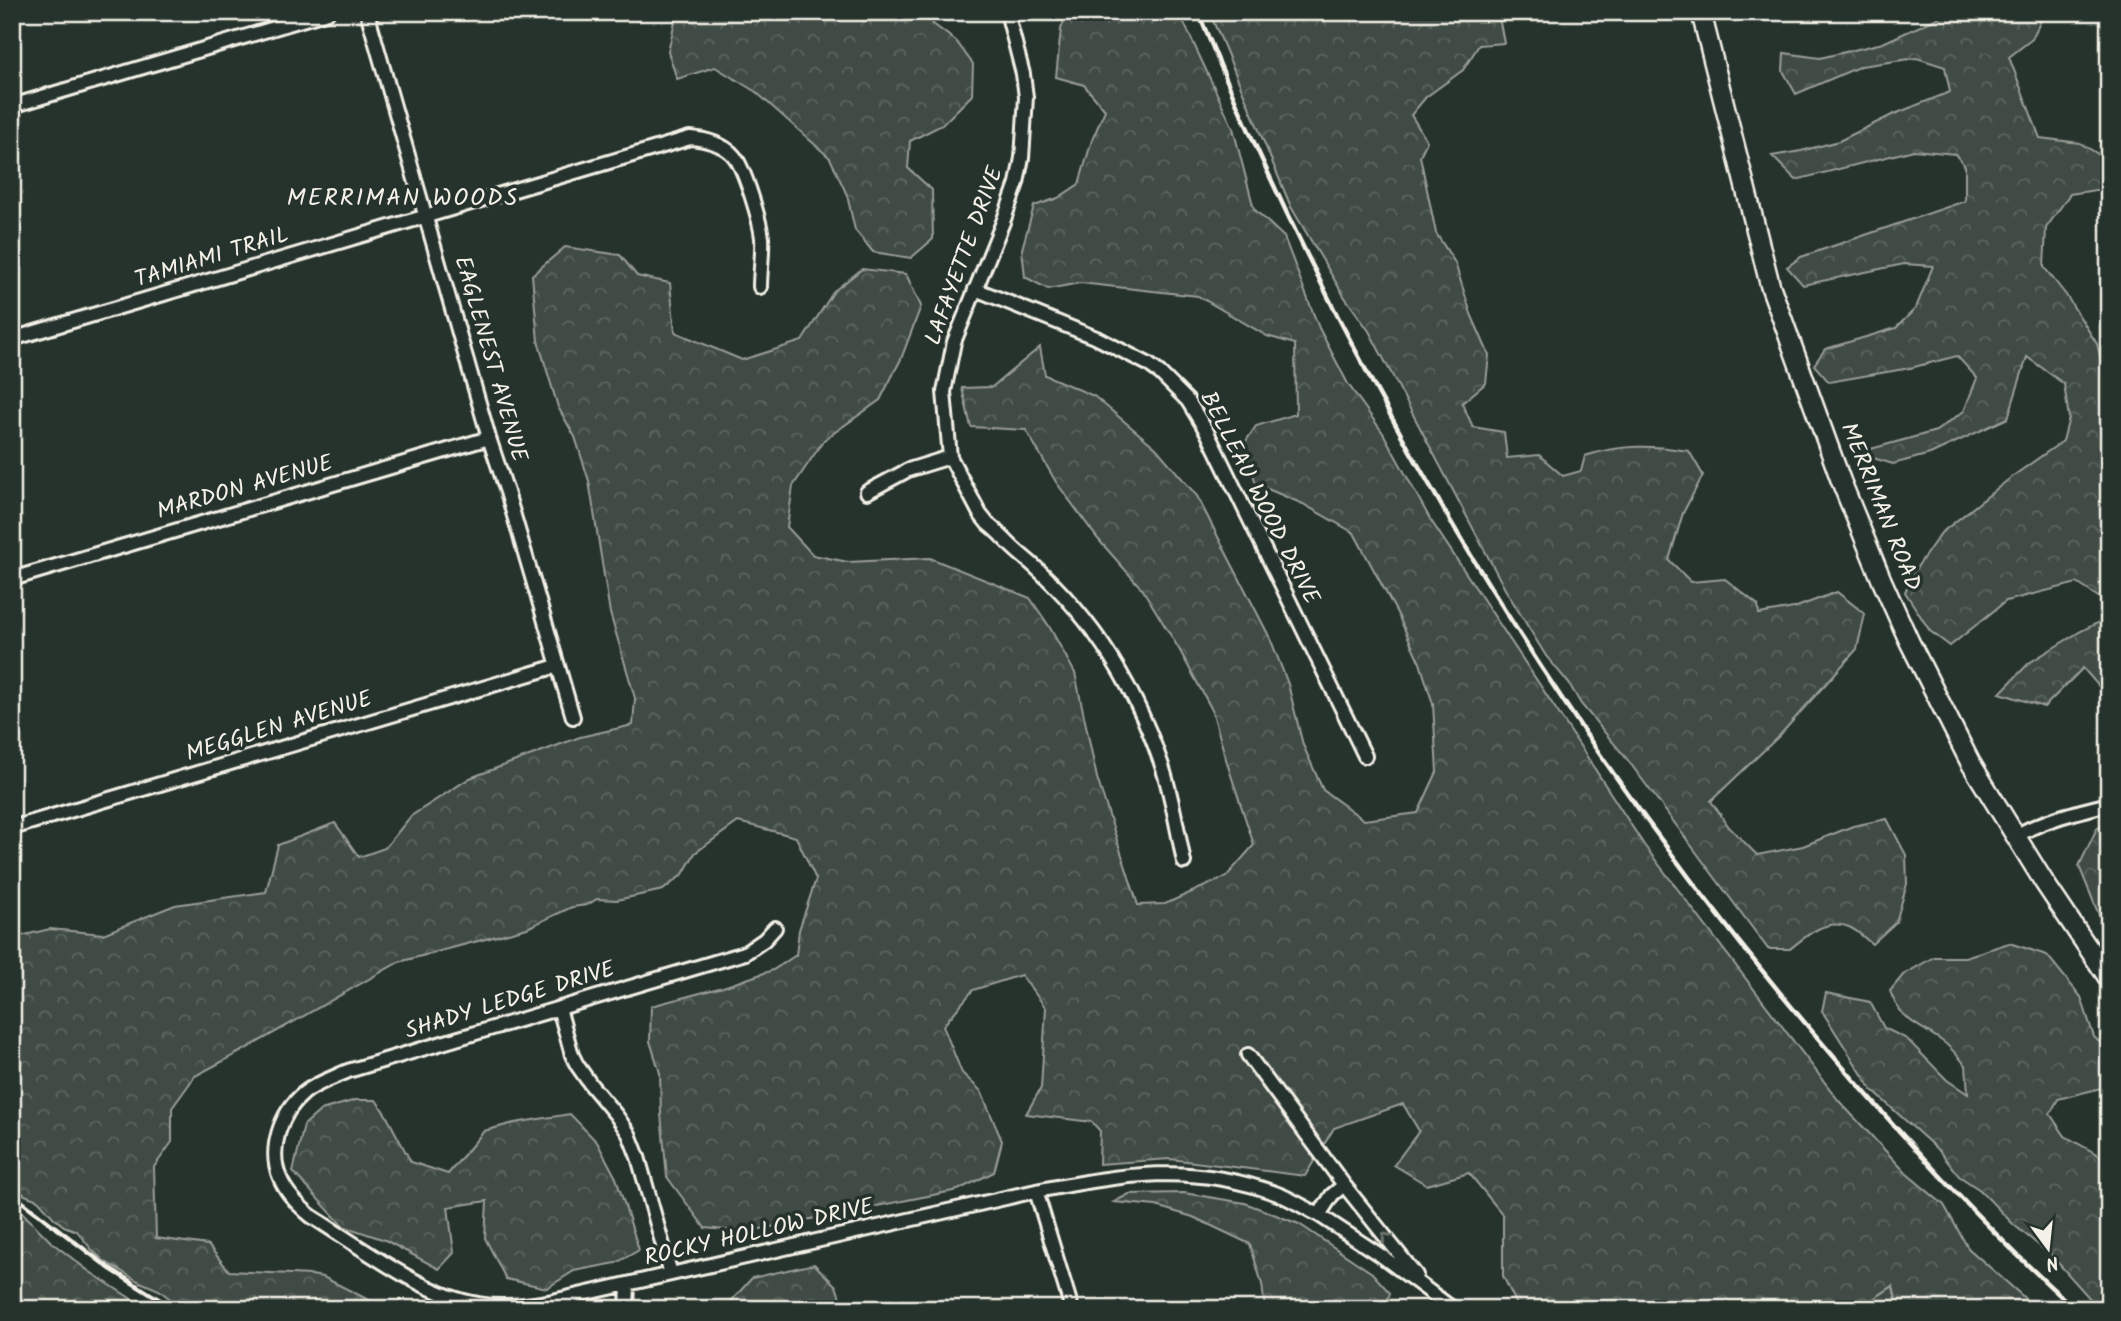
<svg xmlns="http://www.w3.org/2000/svg" width="2121" height="1321" font-family="Kalam,sans-serif">
	<defs>
		<pattern id="grass-tufts" width="24" height="20" patternUnits="userSpaceOnUse" patternTransform="scale(1.75)"><rect width="24" height="20" fill="#414b45"/><path d="M3 7l-1-3M5 7V3M7 7l1-3M15 17l-1-3M17 17v-4M19 17l1-3" fill="none" stroke="#5d6560"/></pattern>
		<pattern id="forest-crowns" width="20" height="18" patternUnits="userSpaceOnUse" patternTransform="scale(1.75)"><rect width="20" height="18" fill="#414b45"/><path d="M2 6a3 3 0 1 1 6 0M12 15a3 3 0 1 1 6 0" fill="none" stroke="#5d6560"/></pattern>
	</defs>
	<rect width="100%" height="100%" fill="#26332d"/>
	<filter id="ink" filterUnits="userSpaceOnUse"><feTurbulence type="fractalNoise" baseFrequency=".0143" numOctaves="2"/><feDisplacementMap in="SourceGraphic" scale="14" xChannelSelector="R" yChannelSelector="G"/><feConvolveMatrix kernelMatrix="1 2 1 2 8 2 1 2 1" color-interpolation-filters="sRGB"/></filter>
	<g filter="url(#ink)">
		<path fill="url(#grass-tufts)" stroke="#9a9e96" stroke-width="2" d="M 1893,1286 L 1898,1309 L 1858,1309 Z"/>
		<path fill="url(#forest-crowns)" stroke="#9a9e96" stroke-width="2" d="M 677,12 L 931,12 L 933,24 L 956,41 L 973,64 L 972,95 L 942,125 L 910,141 L 908,168 L 932,190 L 933,239 L 911,258 L 873,252 L 855,230 L 847,195 L 830,158 L 756,92 L 715,67 L 677,79 L 668,52 Z
			M 1068,12 L 1179,12 L 1233,128 L 1254,209 L 1284,237 L 1319,328 L 1348,384 L 1383,433 L 1430,519 L 1569,729 L 1644,845 L 1839,1101 L 1907,1174 L 1944,1205 L 1968,1248 L 2037,1309 L 1898,1309 L 1893,1286 L 1858,1309 L 1519,1309 L 1503,1276 L 1503,1215 L 1469,1173 L 1427,1185 L 1394,1165 L 1419,1131 L 1403,1104 L 1334,1128 L 1305,1176 L 1170,1159 L 1099,1164 L 1100,1131 L 1092,1122 L 1026,1114 L 1041,1088 L 1046,1008 L 1021,975 L 973,990 L 943,1026 L 962,1073 L 981,1091 L 1002,1141 L 994,1172 L 958,1190 L 745,1232 L 705,1228 L 667,1177 L 661,1114 L 660,1073 L 650,1041 L 651,1006 L 723,987 L 773,970 L 796,955 L 799,930 L 816,879 L 796,837 L 738,822 L 695,853 L 683,874 L 663,890 L 617,900 L 597,899 L 587,905 L 572,907 L 527,928 L 399,962 L 242,1051 L 195,1076 L 172,1108 L 172,1142 L 154,1167 L 156,1238 L 208,1245 L 229,1271 L 311,1275 L 323,1277 L 375,1303 L 378,1309 L 183,1309 L 159,1290 L 138,1281 L 104,1261 L 92,1250 L 77,1231 L 64,1226 L 54,1218 L 38,1200 L 25,1195 L 12,1185 L 12,938 L 50,929 L 103,934 L 175,905 L 266,892 L 278,845 L 335,823 L 359,857 L 385,848 L 411,816 L 470,778 L 580,737 L 633,725 L 635,698 L 610,613 L 589,481 L 575,437 L 558,407 L 538,341 L 532,275 L 565,247 L 620,255 L 637,276 L 670,283 L 675,332 L 742,360 L 802,341 L 834,291 L 862,269 L 906,274 L 921,306 L 901,359 L 880,400 L 824,440 L 793,486 L 787,527 L 813,555 L 848,562 L 930,558 L 1030,598 L 1049,626 L 1075,673 L 1097,778 L 1138,905 L 1165,904 L 1226,877 L 1254,845 L 1228,766 L 1212,710 L 1179,649 L 1143,590 L 1098,539 L 1056,482 L 1026,430 L 971,427 L 962,388 L 992,387 L 1040,347 L 1045,375 L 1094,396 L 1156,448 L 1197,496 L 1270,638 L 1288,684 L 1303,745 L 1323,790 L 1364,820 L 1418,813 L 1437,772 L 1433,704 L 1420,663 L 1398,615 L 1354,533 L 1303,504 L 1256,484 L 1244,444 L 1256,426 L 1296,414 L 1295,344 L 1267,336 L 1198,296 L 1080,283 L 1048,289 L 1025,277 L 1022,249 L 1034,206 L 1058,198 L 1079,184 L 1092,140 L 1105,110 L 1084,85 L 1056,77 L 1061,29 Z
			M 1209,12 L 1498,12 L 1504,43 L 1479,45 L 1463,70 L 1426,97 L 1411,115 L 1427,141 L 1420,156 L 1436,233 L 1455,263 L 1471,314 L 1489,355 L 1486,383 L 1462,403 L 1473,427 L 1504,432 L 1507,458 L 1539,455 L 1563,476 L 1581,471 L 1585,456 C 1620,444 1653,445 1689,451 L 1703,475 L 1683,513 L 1669,560 L 1691,582 L 1725,579 L 1758,605 L 1759,614 L 1794,608 L 1837,592 L 1865,614 L 1857,649 L 1780,735 L 1711,801 L 1729,827 L 1757,855 L 1803,846 L 1853,826 L 1887,819 L 1906,855 L 1907,884 L 1896,922 L 1872,944 C 1865,939 1857,930 1849,927 C 1826,918 1807,935 1790,949 L 1768,949 L 1627,759 L 1581,704 L 1568,682 L 1546,656 L 1505,589 L 1369,331 L 1344,296 L 1291,207 L 1221,39 Z
			M 1937,12 L 2045,12 L 2032,39 L 2009,57 L 2040,138 L 2080,143 L 2101,156 L 2109,188 L 2070,194 L 2046,228 L 2044,267 L 2066,295 L 2097,344 L 2109,389 L 2109,604 L 2077,583 L 2006,601 L 1950,646 L 1930,631 L 1905,592 L 1915,570 L 1941,533 L 2013,476 L 2063,441 L 2069,418 L 2064,384 L 2027,357 L 2008,418 L 1930,454 L 1893,464 L 1856,453 L 1936,431 L 1964,411 L 1977,378 L 1957,356 L 1910,368 L 1829,382 L 1814,365 L 1825,349 L 1896,328 L 1916,308 L 1933,266 L 1904,264 L 1803,285 L 1787,267 L 1801,257 L 1965,201 L 1965,166 L 1955,154 L 1914,150 L 1796,180 L 1772,156 L 1801,151 L 1839,141 L 1892,115 L 1950,92 L 1945,67 L 1917,58 L 1861,66 L 1796,94 L 1783,71 L 1784,53 L 1820,58 L 1883,43 L 1940,17 Z
			M 2109,617 L 2109,698 L 2083,668 L 2044,707 L 2000,693 L 2029,663 L 2079,632 Z
			M 2109,824 L 2109,931 L 2101,920 L 2079,866 L 2097,828 Z
			M 2009,943 L 2047,955 L 2081,997 L 2094,1037 L 2109,1051 L 2109,1086 L 2058,1099 L 2050,1114 L 2065,1136 L 2109,1161 L 2109,1307 L 2092,1301 L 2051,1255 L 2014,1225 L 1980,1190 L 1959,1176 L 1939,1151 L 1872,1090 L 1822,1011 L 1826,993 L 1870,1002 L 1884,1028 L 1907,1039 L 1947,1080 L 1968,1094 L 1966,1065 C 1958,1057 1951,1047 1942,1041 C 1917,1023 1901,1022 1890,991 L 1903,975 L 1934,957 L 1965,957 Z
			M 356,1100 L 376,1100 L 386,1115 L 411,1162 L 448,1174 L 484,1131 L 514,1123 L 570,1114 L 597,1142 L 616,1178 L 639,1250 L 616,1263 L 574,1271 L 547,1288 L 506,1279 L 485,1238 L 487,1201 L 448,1207 L 454,1253 L 439,1269 L 385,1240 L 343,1226 L 293,1172 L 304,1125 L 321,1110 Z
			M 1184,1193 L 1245,1203 L 1299,1224 L 1372,1273 L 1390,1293 L 1385,1306 L 1360,1305 L 1349,1309 L 1265,1309 L 1262,1284 L 1250,1244 L 1193,1217 L 1156,1206 L 1114,1202 L 1129,1194 Z
			M 12,1202 L 51,1242 L 90,1272 L 147,1309 L 12,1309 Z
			M 814,1264 L 836,1286 L 844,1309 L 724,1309 L 752,1278 Z"/>
		<g fill="none" stroke-linecap="round" stroke-linejoin="round">
			<defs>
				<path id="minor" d="M 367,12 L 489,438 L 507,492 L 573,717
					M 1007,12 L 1023,74 L 1026,97 L 1022,158 L 1017,183 L 1003,222 L 954,342 L 944,392 L 950,457 L 980,514 L 988,524 C 999,532 1008,544 1019,553 C 1086,608 1133,681 1161,763 C 1172,794 1177,829 1184,862
					M 12,106 L 328,12
					M 975,289 L 1099,339 L 1148,364 L 1160,373 L 1188,401 L 1207,432 L 1365,756
					M 12,339 L 690,138 C 705,139 724,144 734,156 C 745,169 760,221 762,238 C 763,254 760,271 760,287
					M 867,492 L 908,470 L 950,457
					M 12,579 L 489,438
					M 12,828 L 557,666
					M 2016,836 C 2045,819 2077,812 2109,804
					M 775,928 L 764,940 L 745,953 L 348,1071 C 333,1078 316,1083 304,1093 C 280,1113 268,1150 280,1178 C 286,1193 299,1206 311,1216 C 358,1245 424,1296 478,1304 C 501,1308 524,1306 548,1302 L 1036,1191 C 1122,1175 1190,1162 1275,1193 C 1290,1198 1305,1208 1319,1215
					M 559,1008 L 572,1055 L 577,1065 L 591,1085 L 616,1115 L 629,1134 L 638,1157 L 671,1274
					M 1248,1055 L 1344,1185 L 1332,1195 L 1319,1215 L 1383,1257 L 1453,1309
					M 1344,1185 L 1416,1275
					M 1036,1191 L 1072,1309
					M 627,1309 L 628,1284"/>
				<path id="secondary" d="M 1701,12 L 1770,285 L 1841,481 L 1882,581 L 1909,641 L 1970,762 L 2044,882 L 2109,979"/>
			</defs>
			<use href="#minor" stroke="#f4f1e8" stroke-width="18"/>
			<use href="#secondary" stroke="#f4f1e8" stroke-width="23"/>
			<use href="#minor" stroke="#26332d" stroke-width="12"/>
			<use href="#secondary" stroke="#26332d" stroke-width="18"/>
			<path stroke="#f4f1e8" stroke-width="4.5" d="M 1198,12 C 1353,391 1567,747 1834,1057 C 1910,1145 1988,1231 2075,1309
				M 12,1194 L 109,1268 L 174,1309"/>
		</g>
		<defs><path id="oneway-chevron" d="M-2-3.5L2.5 0L-2 3.5" fill="none" stroke-width="1.6" stroke-linecap="round" stroke-linejoin="round" transform="scale(1.75)"/></defs>
		<use stroke="#6e766e" href="#oneway-chevron" transform="translate(1386 1237) rotate(-129)"/>
	</g>
	<g text-anchor="middle" dominant-baseline="central" stroke-width="7" stroke-linejoin="round" paint-order="stroke">
		<g font-size="23" fill="#f4f1e8" stroke="#26332d">
			<text transform="translate(965 256) rotate(-70)">LAFAYETTE DRIVE</text>
			<text transform="translate(212 258) rotate(-17)">TAMIAMI TRAIL</text>
			<text transform="translate(490 359) rotate(74)">EAGLENEST AVENUE</text>
			<text transform="translate(245 488) rotate(-16)">MARDON AVENUE</text>
			<text transform="translate(1259 498) rotate(63)">BELLEAU WOOD DRIVE</text>
			<text transform="translate(1880 507) rotate(68)">MERRIMAN ROAD</text>
			<text transform="translate(279 727) rotate(-17)">MEGGLEN AVENUE</text>
			<text transform="translate(510 1001) rotate(-17)">SHADY LEDGE DRIVE</text>
			<text transform="translate(759 1233) rotate(-13)">ROCKY HOLLOW DRIVE</text>
		</g>
		<g font-size="24" letter-spacing="2" fill="#f4f1e8" stroke="#26332d">
			<text x="403" y="198">MERRIMAN WOODS</text>
		</g>
	</g>
	<rect width="2121" height="1321" fill="none" stroke="#26332d" stroke-width="42"/>
	<rect x="21" y="21" width="2079" height="1279" fill="none" stroke="#f4f1e8" stroke-width="2.5" filter="url(#ink)"/>
	<g transform="translate(2048 1248) rotate(165)" stroke="#26332d" stroke-width="5" paint-order="stroke">
	<path d="M0-5L12 26L0 18L-12 26Z" fill="#f4f1e8"/>
	<text y="-10" font-size="19" font-weight="bold" text-anchor="middle" fill="#f4f1e8">N</text>
	</g>
</svg>
